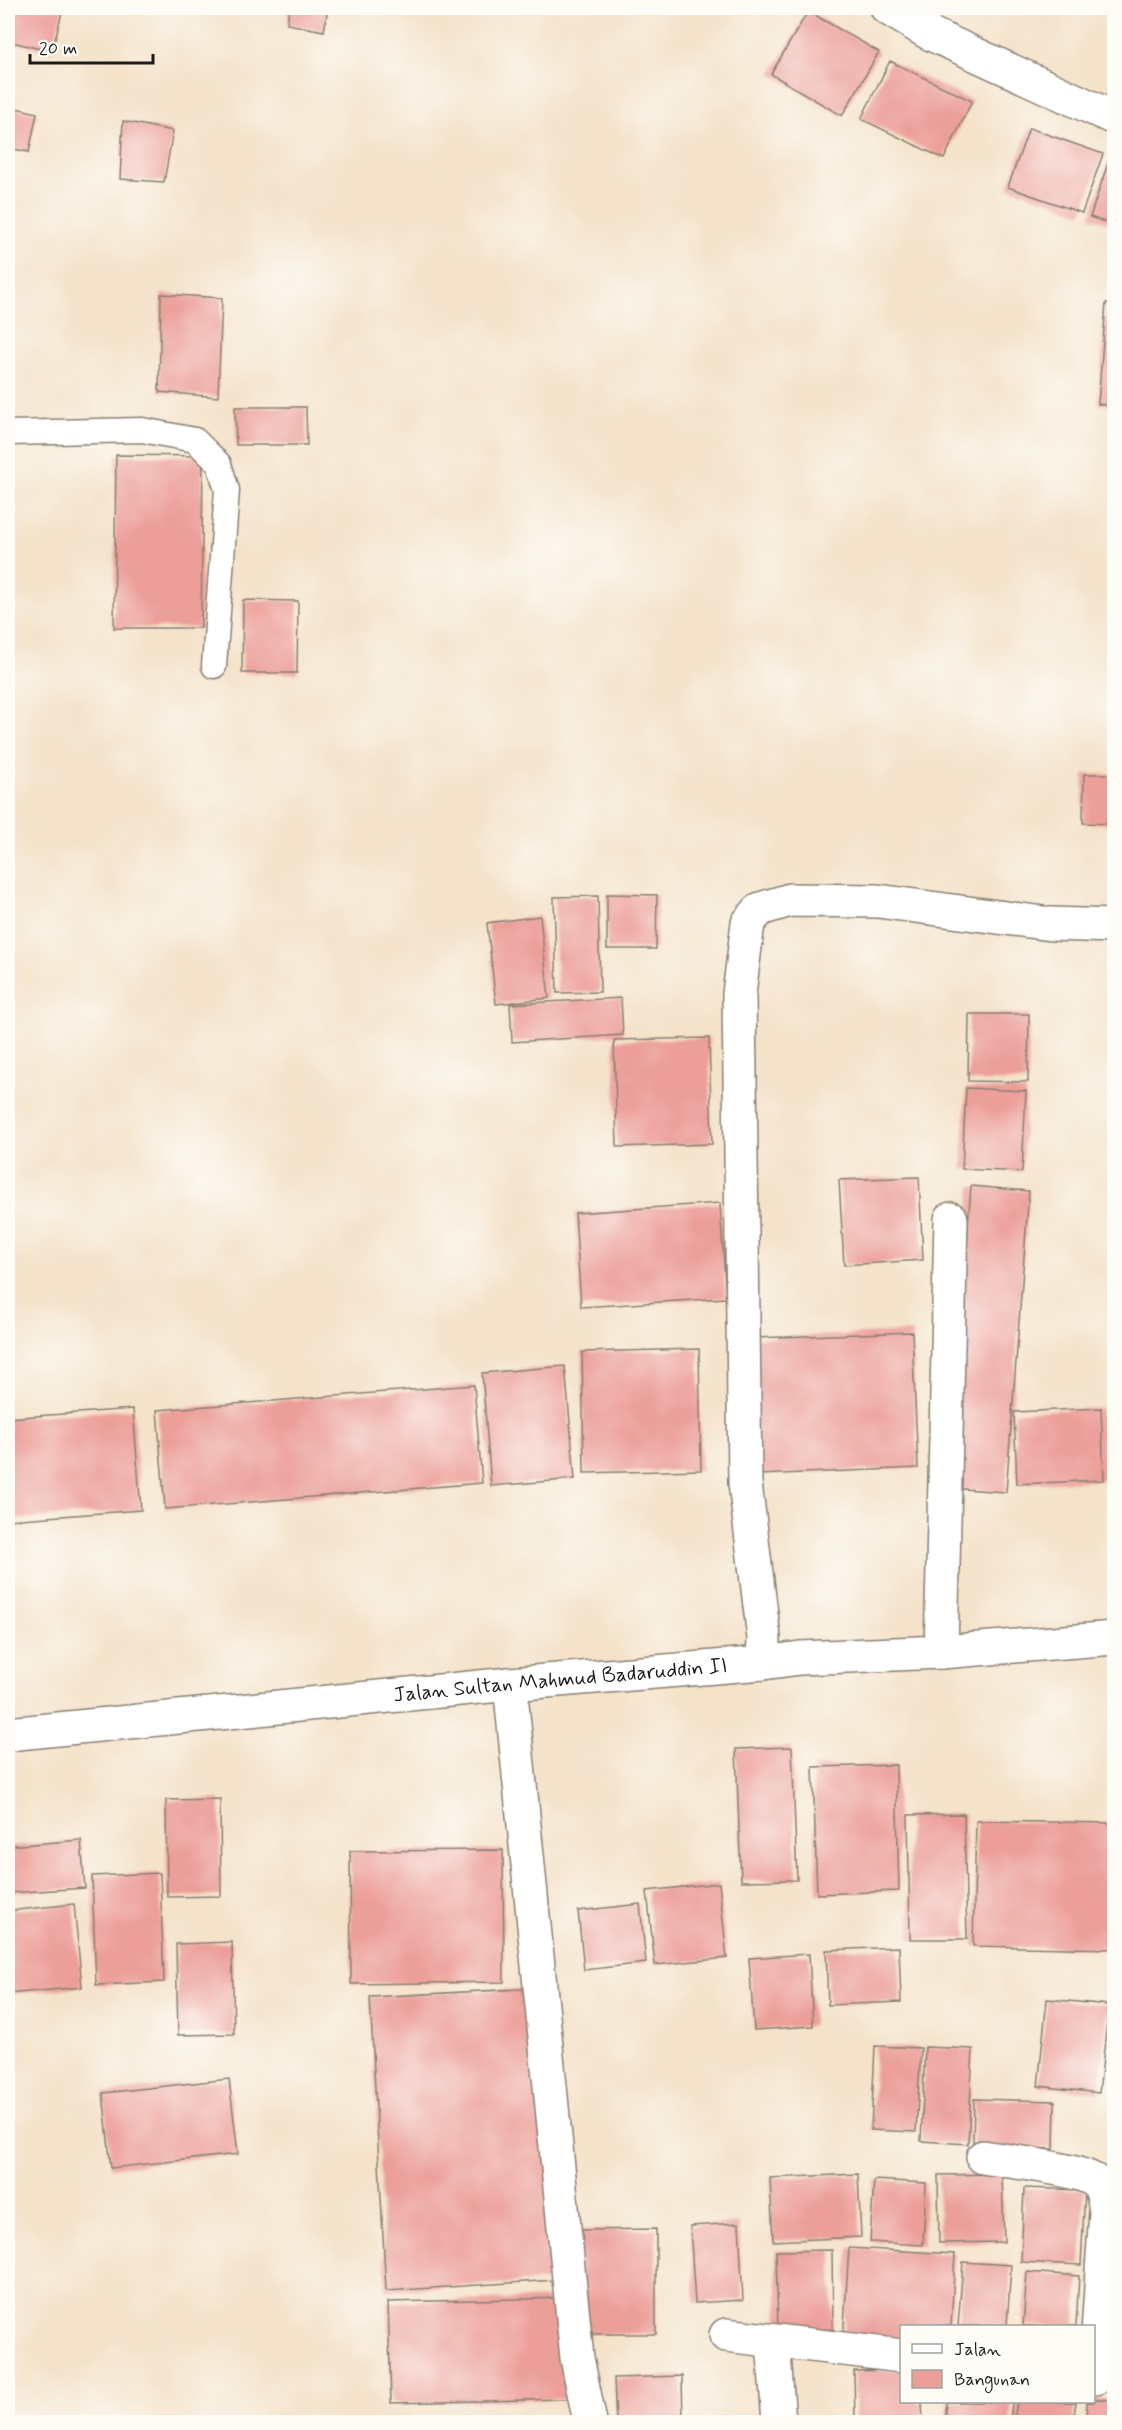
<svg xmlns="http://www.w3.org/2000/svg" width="1122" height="2430" font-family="Mynerve,sans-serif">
	<rect width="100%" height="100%" fill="#fdfcf7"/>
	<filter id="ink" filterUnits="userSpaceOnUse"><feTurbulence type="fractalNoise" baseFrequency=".0167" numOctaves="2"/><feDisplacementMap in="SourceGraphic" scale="12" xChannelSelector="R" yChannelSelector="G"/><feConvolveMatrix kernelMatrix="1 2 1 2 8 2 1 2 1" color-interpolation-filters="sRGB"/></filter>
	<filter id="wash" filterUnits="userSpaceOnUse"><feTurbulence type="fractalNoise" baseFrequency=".008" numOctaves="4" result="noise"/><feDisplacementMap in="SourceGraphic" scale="24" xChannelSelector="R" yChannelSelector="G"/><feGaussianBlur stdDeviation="1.35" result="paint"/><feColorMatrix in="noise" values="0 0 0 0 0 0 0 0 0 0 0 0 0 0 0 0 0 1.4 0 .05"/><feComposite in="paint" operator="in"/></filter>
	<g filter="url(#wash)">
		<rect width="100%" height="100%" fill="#f4e2c9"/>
		<g id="blocks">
			<path fill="#ec9f99" d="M 8,8 L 63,8 L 52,52 L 8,41 Z
				M 289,8 L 328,8 L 324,31 L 287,24 Z
				M 1083,8 L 1109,8 L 1106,15 Z
				M 808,11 L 879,52 L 842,116 L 771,74 Z
				M 890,61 L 972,101 L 944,159 L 861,119 Z
				M 8,106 L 37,113 L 29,152 L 8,148 Z
				M 123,121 L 173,131 L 164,182 L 120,179 Z
				M 1029,128 L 1103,154 L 1082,213 L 1008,187 Z
				M 1108,163 L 1114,165 L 1114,225 L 1090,217 Z
				M 161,294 L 222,298 L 218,397 L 159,392 Z
				M 1106,303 L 1114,303 L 1114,406 L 1098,404 Z
				M 235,407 L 306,407 L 307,445 L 236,445 Z
				M 116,455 L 203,456 L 201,628 L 114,628 Z
				M 243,600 L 298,601 L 297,673 L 242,673 Z
				M 1084,774 L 1114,774 L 1114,824 L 1083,823 Z
				M 607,894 L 657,895 L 656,949 L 607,949 Z
				M 598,896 L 600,992 L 557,993 L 554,897 Z
				M 540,916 L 549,998 L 496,1004 L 487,923 Z
				M 621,998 L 623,1035 L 512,1042 L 510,1004 Z
				M 969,1014 L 1029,1014 L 1028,1082 L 968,1081 Z
				M 709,1038 L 712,1144 L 617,1147 L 614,1040 Z
				M 966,1088 L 1026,1091 L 1022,1172 L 962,1169 Z
				M 919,1177 L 923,1260 L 844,1265 L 839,1180 Z
				M 971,1186 L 1029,1191 L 1006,1492 L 948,1488 Z
				M 720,1203 L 726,1298 L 581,1307 L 575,1213 Z
				M 912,1332 L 918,1468 L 758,1475 L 753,1338 Z
				M 699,1349 L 701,1470 L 584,1473 L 582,1352 Z
				M 565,1366 L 575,1479 L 491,1486 L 482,1373 Z
				M 474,1385 L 482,1483 L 165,1509 L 157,1410 Z
				M 1101,1408 L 1104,1480 L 1017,1484 L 1014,1412 Z
				M 133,1409 L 141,1510 L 8,1520 L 8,1418 Z
				M 792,1747 L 797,1880 L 741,1881 L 736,1749 Z
				M 896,1765 L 899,1891 L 817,1894 L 813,1767 Z
				M 220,1799 L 221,1896 L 167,1897 L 166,1800 Z
				M 964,1814 L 967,1939 L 910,1939 L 908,1815 Z
				M 976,1821 L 1114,1823 L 1114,1949 L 973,1946 Z
				M 81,1840 L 85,1888 L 8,1893 L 8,1846 Z
				M 503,1850 L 504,1982 L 351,1984 L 350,1851 Z
				M 160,1873 L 164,1982 L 96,1985 L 92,1876 Z
				M 719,1883 L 727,1958 L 655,1965 L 647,1891 Z
				M 74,1904 L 82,1987 L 8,1994 L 8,1911 Z
				M 640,1904 L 646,1963 L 584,1970 L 578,1911 Z
				M 232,1942 L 234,2034 L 178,2035 L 176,1944 Z
				M 899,1947 L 901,2002 L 828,2005 L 826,1950 Z
				M 809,1954 L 813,2026 L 754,2030 L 749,1958 Z
				M 538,1988 L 556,2280 L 386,2291 L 370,1997 Z
				M 1047,1999 L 1109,2005 L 1099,2093 L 1038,2086 Z
				M 875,2046 L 921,2048 L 916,2132 L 871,2130 Z
				M 925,2047 L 973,2049 L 968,2144 L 921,2141 Z
				M 229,2079 L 238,2154 L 111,2168 L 103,2093 Z
				M 974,2099 L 1055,2101 L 1054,2149 L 973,2147 Z
				M 858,2174 L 861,2237 L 773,2241 L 770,2178 Z
				M 1002,2174 L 1004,2242 L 939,2243 L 938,2175 Z
				M 874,2180 L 926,2183 L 923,2245 L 870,2242 Z
				M 1024,2188 L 1085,2190 L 1081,2265 L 1021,2262 Z
				M 739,2223 L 743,2300 L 695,2303 L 690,2226 Z
				M 656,2229 L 656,2334 L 580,2334 L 580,2230 Z
				M 849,2248 L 955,2254 L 951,2326 L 902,2326 L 902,2343 L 843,2340 Z
				M 832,2250 L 833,2329 L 778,2331 L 776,2251 Z
				M 963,2262 L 1011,2265 L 1007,2326 L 958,2326 Z
				M 1027,2272 L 1079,2276 L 1076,2326 L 1023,2326 Z
				M 566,2298 L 568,2399 L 391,2403 L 388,2302 Z
				M 902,2370 L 902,2402 L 922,2402 L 923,2422 L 855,2422 L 854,2371 Z
				M 682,2376 L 683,2422 L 616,2422 L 614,2378 Z
				M 1094,2399 L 1114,2400 L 1114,2422 L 1086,2422 L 1087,2402 L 1094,2402 Z
				M 947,2402 L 1012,2402 L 1010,2422 L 945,2422 Z
				M 1017,2402 L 1076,2402 L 1073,2422 L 1014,2422 Z"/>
		</g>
	</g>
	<g filter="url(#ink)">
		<use href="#blocks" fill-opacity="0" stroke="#887f72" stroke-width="1.5"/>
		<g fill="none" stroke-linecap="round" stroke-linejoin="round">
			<defs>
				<path id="service" d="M 8,433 L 142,430 L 195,440 L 219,464 L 227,490 L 214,666"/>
				<path id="minor" d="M 887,8 L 929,33 L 1114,118
					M 941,1652 L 951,1219
					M 763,1663 L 764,1638 L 745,1483 L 739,994 L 748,923 L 760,909 L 790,900 L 878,901 L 1051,924 L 1114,926
					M 510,1684 L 577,2358 L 590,2422
					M 983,2157 C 1006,2161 1079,2169 1095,2181 C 1104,2188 1104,2201 1106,2211 L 1095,2378
					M 726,2335 L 902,2356
					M 773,2341 L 779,2422"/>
				<g id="trunk">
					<path id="s1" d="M 8,1734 L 510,1684 L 763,1663 L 800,1658 L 941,1652 L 1114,1638"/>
				</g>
			</defs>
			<use href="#service" stroke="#887f72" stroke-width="27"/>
			<use href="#minor" stroke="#887f72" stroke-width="36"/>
			<use href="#trunk" stroke="#887f72" stroke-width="36"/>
			<use href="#service" stroke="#fff" stroke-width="24"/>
			<use href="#minor" stroke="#fff" stroke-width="33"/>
			<use href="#trunk" stroke="#fff" stroke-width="33"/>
		</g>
	</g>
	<g text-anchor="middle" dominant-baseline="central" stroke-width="4.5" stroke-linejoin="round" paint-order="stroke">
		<g font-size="21" fill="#1c1c1c" stroke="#fdfcf7">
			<text stroke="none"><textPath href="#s1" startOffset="555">Jalan Sultan Mahmud Badaruddin II</textPath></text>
		</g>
	</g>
	<rect width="1122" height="2430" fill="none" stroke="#fdfcf7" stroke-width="30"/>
	<rect x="900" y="2325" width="195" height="78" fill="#fdfcf7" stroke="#a3a29f" stroke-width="1.5"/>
	<rect x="912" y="2344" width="30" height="9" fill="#ffffff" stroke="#a3a29f" stroke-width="1.5"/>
	<text x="954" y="2355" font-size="18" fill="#1c1c1c">Jalan</text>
	<rect x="912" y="2370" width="30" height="18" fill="#ec9f99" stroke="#a3a29f" stroke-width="1.5"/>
	<text x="954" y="2385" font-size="18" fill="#1c1c1c">Bangunan</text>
	<path d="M30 54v9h123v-9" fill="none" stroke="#1c1c1c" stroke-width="3"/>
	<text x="39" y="54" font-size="18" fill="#1c1c1c" stroke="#fdfcf7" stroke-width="4.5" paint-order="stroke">20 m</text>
</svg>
